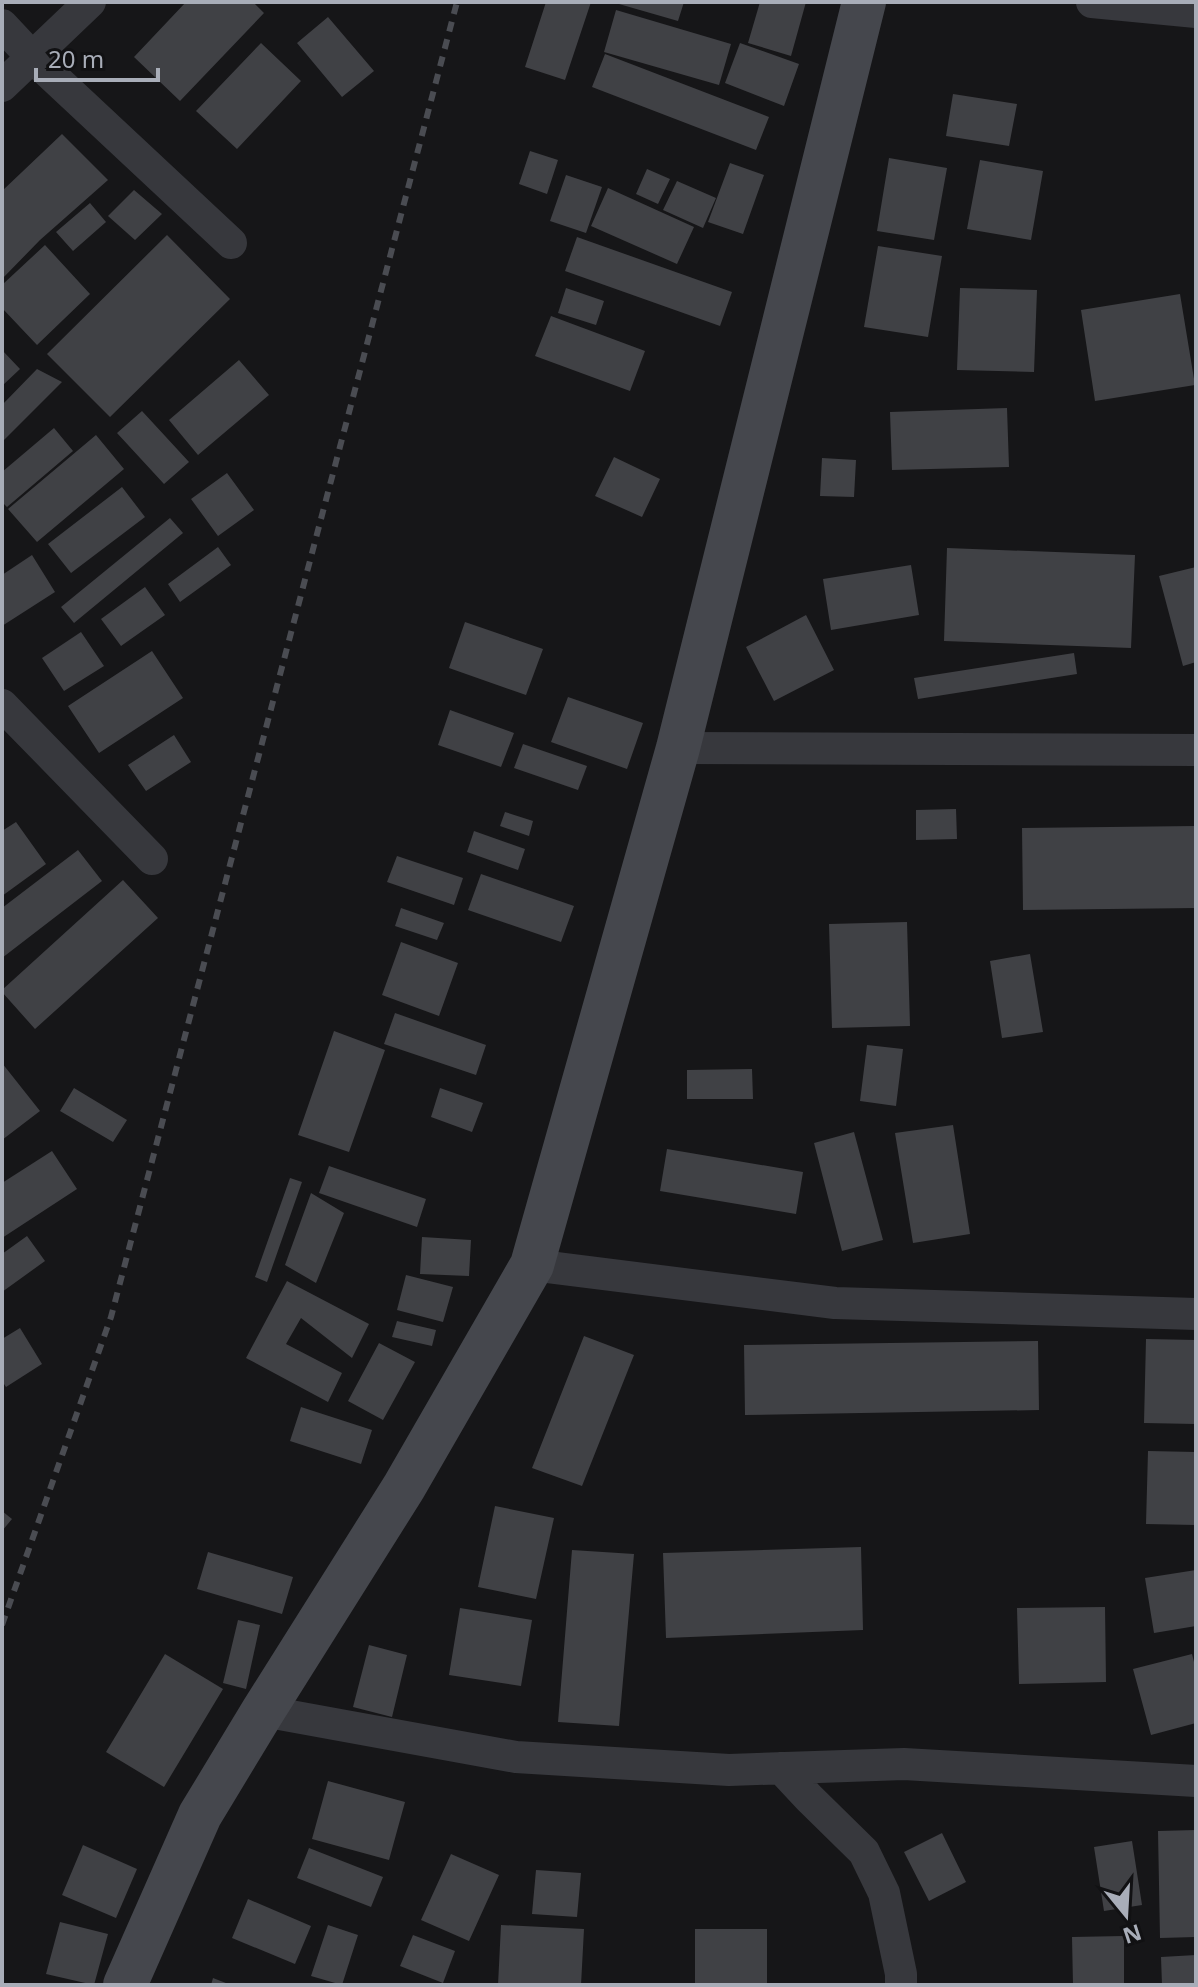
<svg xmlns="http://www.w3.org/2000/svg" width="1198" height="1987" font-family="'Noto Sans',sans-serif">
	<rect width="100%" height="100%" fill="#161618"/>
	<path fill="#404145" d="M 186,2 L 253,2 L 264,13 L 180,101 L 134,57 Z
		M 546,2 L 591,2 L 565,80 L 525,67 Z
		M 620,2 L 684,2 L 678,21 L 619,4 Z
		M 760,2 L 806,2 L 791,56 L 748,43 Z
		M 616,10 L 731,44 L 719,85 L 604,52 Z
		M 328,17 L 374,71 L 342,97 L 297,43 Z
		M 261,43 L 301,81 L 237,149 L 196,111 Z
		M 740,43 L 799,64 L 784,106 L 725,83 Z
		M 605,54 L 769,117 L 756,150 L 592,87 Z
		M 953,94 L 1017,104 L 1009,146 L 946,136 Z
		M 62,134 L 108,180 L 40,240 L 2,279 L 2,191 Z
		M 530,151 L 558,160 L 547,194 L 519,184 Z
		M 889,158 L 947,168 L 934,240 L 877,231 Z
		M 980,160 L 1043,171 L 1031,240 L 967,229 Z
		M 730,163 L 764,175 L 743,234 L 708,222 Z
		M 647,169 L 670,179 L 658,204 L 636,194 Z
		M 566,175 L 602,187 L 586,233 L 550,221 Z
		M 677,181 L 716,198 L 703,228 L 663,210 Z
		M 608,188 L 694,227 L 677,264 L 591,226 Z
		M 134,190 L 162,214 L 135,240 L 108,216 Z
		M 90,203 L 106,222 L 73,251 L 56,232 Z
		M 167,235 L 230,299 L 110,417 L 47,354 Z
		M 577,237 L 732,292 L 720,326 L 565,271 Z
		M 45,245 L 90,294 L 37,345 L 2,308 L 2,285 Z
		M 878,246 L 942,256 L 928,337 L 864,327 Z
		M 566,288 L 604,301 L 596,325 L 558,313 Z
		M 960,288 L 1037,290 L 1034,372 L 957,370 Z
		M 1180,294 L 1195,385 L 1095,401 L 1081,310 Z
		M 551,316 L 645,351 L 630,391 L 535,356 Z
		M 2,350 L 20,369 L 2,386 Z
		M 239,360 L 269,395 L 198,455 L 169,420 Z
		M 37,369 L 62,382 L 2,442 L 2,405 Z
		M 1007,408 L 1009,467 L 892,470 L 890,412 Z
		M 142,411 L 189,462 L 164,484 L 117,433 Z
		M 54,428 L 73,451 L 7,507 L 2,502 L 2,472 Z
		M 96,435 L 124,469 L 37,542 L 8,509 Z
		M 614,457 L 660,479 L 642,517 L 595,496 Z
		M 822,458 L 856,460 L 854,497 L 820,496 Z
		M 227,473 L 254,510 L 218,536 L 191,499 Z
		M 122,487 L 145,517 L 71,573 L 48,544 Z
		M 170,518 L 183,533 L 74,623 L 61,607 Z
		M 218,547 L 231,565 L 180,602 L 168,584 Z
		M 947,548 L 1135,555 L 1131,648 L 944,641 Z
		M 32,555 L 55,592 L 2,626 L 2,575 Z
		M 911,565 L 919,615 L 831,630 L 823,579 Z
		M 1196,567 L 1196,662 L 1183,666 L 1159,576 Z
		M 145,587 L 165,615 L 121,646 L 101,619 Z
		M 806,615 L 834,670 L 774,701 L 746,647 Z
		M 465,622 L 543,649 L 526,695 L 449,668 Z
		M 81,632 L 104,666 L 64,691 L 42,658 Z
		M 152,651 L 183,698 L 99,753 L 68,706 Z
		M 1074,653 L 1077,674 L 918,699 L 914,678 Z
		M 568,697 L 643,723 L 627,769 L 551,742 Z
		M 450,710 L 514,733 L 501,767 L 438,745 Z
		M 174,735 L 191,762 L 146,791 L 128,765 Z
		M 523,744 L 587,766 L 578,790 L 514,768 Z
		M 956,809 L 957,839 L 916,840 L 916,810 Z
		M 505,812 L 533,821 L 529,836 L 500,826 Z
		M 16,822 L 46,864 L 2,896 L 2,831 Z
		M 1196,826 L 1196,908 L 1023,910 L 1022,828 Z
		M 474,831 L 525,849 L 518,870 L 467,852 Z
		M 78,850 L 102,881 L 2,958 L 2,908 Z
		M 397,856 L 463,878 L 454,905 L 387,882 Z
		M 481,874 L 574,906 L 561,942 L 468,910 Z
		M 123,880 L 158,918 L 35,1029 L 2,992 L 2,990 Z
		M 401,908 L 444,923 L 437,940 L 395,926 Z
		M 907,922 L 910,1026 L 832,1028 L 829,924 Z
		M 401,942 L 458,963 L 439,1016 L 382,995 Z
		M 1030,954 L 1043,1032 L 1002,1038 L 990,961 Z
		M 395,1013 L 486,1045 L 476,1075 L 384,1044 Z
		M 334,1031 L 385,1050 L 349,1152 L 298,1135 Z
		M 867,1045 L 903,1049 L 896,1106 L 860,1101 Z
		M 2,1063 L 40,1111 L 2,1140 Z
		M 752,1069 L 753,1099 L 687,1099 L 687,1070 Z
		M 74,1088 L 127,1120 L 113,1142 L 60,1111 Z
		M 440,1088 L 483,1103 L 472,1132 L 431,1117 Z
		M 953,1125 L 970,1234 L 913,1243 L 895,1133 Z
		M 854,1132 L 883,1240 L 842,1251 L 814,1143 Z
		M 667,1149 L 803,1172 L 796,1214 L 660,1191 Z
		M 52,1151 L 77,1189 L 2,1238 L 2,1183 Z
		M 329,1166 L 426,1199 L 417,1227 L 319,1193 Z
		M 290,1178 L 302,1182 L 267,1282 L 255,1277 Z
		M 311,1193 L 344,1213 L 316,1283 L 285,1265 Z
		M 27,1236 L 45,1261 L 2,1292 L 2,1254 Z
		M 422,1237 L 471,1240 L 469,1276 L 420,1274 Z
		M 406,1275 L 453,1287 L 443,1322 L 397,1310 Z
		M 287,1281 L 369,1324 L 352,1358 L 301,1318 L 286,1344 L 342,1373 L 328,1402 L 246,1358 Z
		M 397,1321 L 436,1330 L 432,1346 L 392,1337 Z
		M 20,1328 L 42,1364 L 6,1387 L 2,1381 L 2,1339 Z
		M 584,1336 L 634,1355 L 582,1486 L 532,1468 Z
		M 1146,1339 L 1196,1340 L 1196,1424 L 1144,1423 Z
		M 1038,1341 L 1039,1410 L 745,1415 L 744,1345 Z
		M 379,1343 L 415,1362 L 383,1420 L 348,1401 Z
		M 301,1407 L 372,1430 L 361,1464 L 290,1441 Z
		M 1148,1451 L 1196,1452 L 1196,1525 L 1146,1524 Z
		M 495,1506 L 554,1518 L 536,1599 L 478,1587 Z
		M 2,1511 L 12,1519 L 2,1531 Z
		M 861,1547 L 863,1630 L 666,1638 L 663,1553 Z
		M 572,1550 L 634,1554 L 619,1726 L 558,1722 Z
		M 208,1552 L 293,1577 L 282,1614 L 197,1589 Z
		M 1196,1570 L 1196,1626 L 1154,1633 L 1145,1578 Z
		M 1105,1607 L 1106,1682 L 1019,1684 L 1017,1608 Z
		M 460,1608 L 532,1620 L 521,1686 L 449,1675 Z
		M 238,1620 L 260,1625 L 246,1689 L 223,1683 Z
		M 369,1645 L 407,1655 L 392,1717 L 353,1707 Z
		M 165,1654 L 223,1689 L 164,1787 L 106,1752 Z
		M 1192,1654 L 1196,1670 L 1196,1723 L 1151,1735 L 1133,1669 Z
		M 328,1781 L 405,1802 L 389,1860 L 312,1839 Z
		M 1196,1830 L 1196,1937 L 1160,1938 L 1158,1831 Z
		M 942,1833 L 966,1882 L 929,1901 L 904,1852 Z
		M 1132,1841 L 1142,1905 L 1104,1911 L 1094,1847 Z
		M 83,1845 L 137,1869 L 116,1918 L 62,1895 Z
		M 309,1848 L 383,1877 L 371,1907 L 297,1878 Z
		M 451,1854 L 499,1875 L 469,1941 L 421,1920 Z
		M 536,1870 L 581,1873 L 577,1917 L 532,1914 Z
		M 248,1899 L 311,1926 L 295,1964 L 232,1938 Z
		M 60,1922 L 108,1934 L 94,1985 L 46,1974 Z
		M 328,1925 L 358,1935 L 342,1985 L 311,1976 Z
		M 501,1925 L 584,1929 L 581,1985 L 498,1985 Z
		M 695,1929 L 767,1929 L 767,1985 L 695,1985 Z
		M 413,1935 L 455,1951 L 443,1983 L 400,1966 Z
		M 1124,1936 L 1124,1985 L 1073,1985 L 1072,1937 Z
		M 1196,1955 L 1196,1985 L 1162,1985 L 1161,1957 Z
		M 213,1978 L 231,1985 L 211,1985 Z"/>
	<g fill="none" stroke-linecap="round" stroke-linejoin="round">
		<path stroke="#37383d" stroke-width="32" d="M 1092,2 L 1196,12
			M 2,25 L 32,57 L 231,243
			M 2,86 L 90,2
			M 2,705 L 152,859
			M 678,748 L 1196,750
			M 532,1265 L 835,1303 L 1196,1314
			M 263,1711 L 516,1757 L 729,1770 L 904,1764 L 1196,1781
			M 781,1768 L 809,1798 L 864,1852 L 884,1893 L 901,1974 L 901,1985"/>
		<path stroke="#45474d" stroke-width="44" d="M 125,1985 L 200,1815 L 263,1711 L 404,1487 L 532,1265 L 678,748 L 864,2"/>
		<path stroke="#4a4c52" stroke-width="6" stroke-dasharray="10 8" stroke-linecap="butt" d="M 2,1625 L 111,1317 L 457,2"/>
	</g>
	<rect width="1198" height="1987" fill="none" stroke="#a8adb8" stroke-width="8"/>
	<g transform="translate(1126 1915) rotate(162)" stroke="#111113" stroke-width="6" paint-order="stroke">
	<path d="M0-6L14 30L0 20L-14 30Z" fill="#a8adb8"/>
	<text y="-12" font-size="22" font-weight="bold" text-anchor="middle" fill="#a8adb8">N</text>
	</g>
	<path d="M36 68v12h122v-12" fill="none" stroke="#a8adb8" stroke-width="4"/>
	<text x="48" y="68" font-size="24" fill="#a8adb8" stroke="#111113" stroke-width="6" paint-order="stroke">20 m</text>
</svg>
